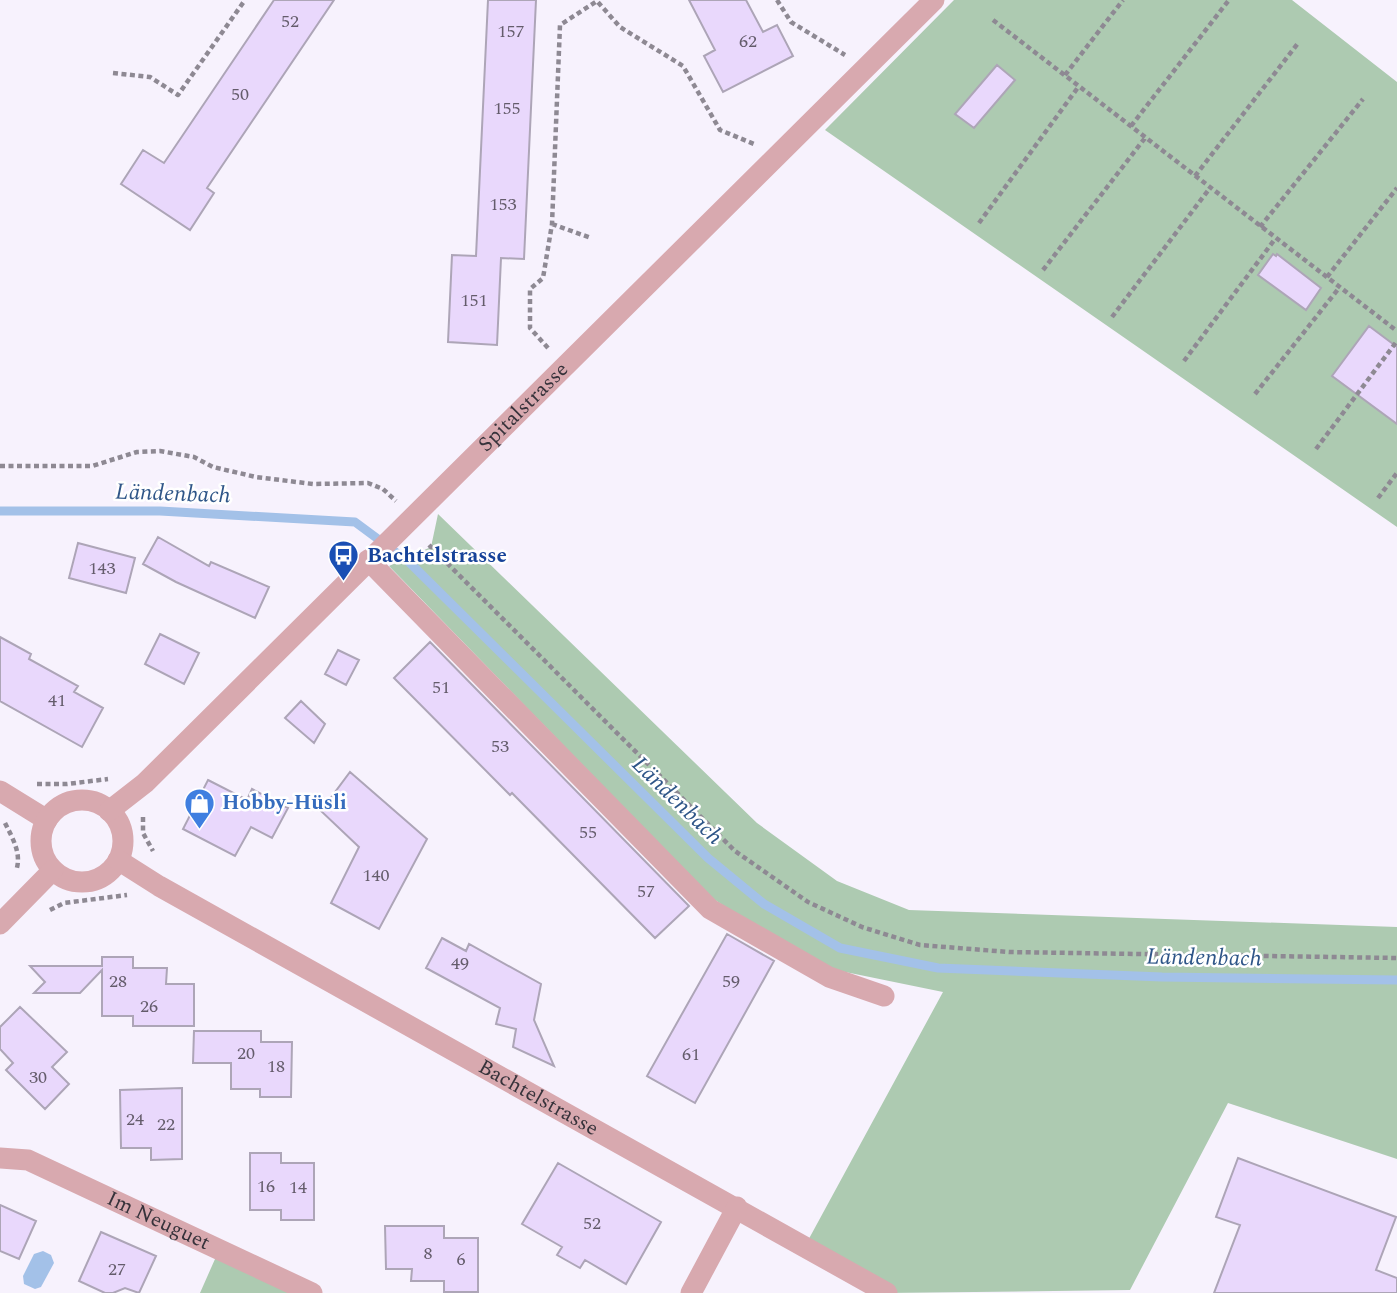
<svg xmlns="http://www.w3.org/2000/svg" width="1397" height="1293" font-family="Spectral,serif">
	<rect width="100%" height="100%" fill="#f7f2fd"/>
	<path fill="#adcab1" d="M 954,0 L 1292,0 L 1397,82 L 1397,527 L 825,130 Z
		M 438,514 L 757,823 L 837,881 L 909,910 L 1397,927 L 1397,1159 L 1228,1103 L 1130,1290 L 887,1293 L 805,1246 L 943,992 L 816,966 L 712,898 L 389,566 L 431,547 Z
		M 219,1250 L 312,1293 L 200,1293 Z"/>
	<path fill="#a3c1e8" d="M 43,1251 L 51,1255 L 54,1263 L 41,1287 L 35,1289 L 24,1284 L 23,1276 L 34,1254 Z"/>
	<g fill="none" stroke-linecap="round" stroke-linejoin="round">
		<path stroke="#a3c1e8" stroke-width="9" d="M 0,511 L 160,511 L 355,522 L 409,562 L 708,858 L 764,904 L 840,948 L 938,968 L 1162,977 L 1397,980"/>
	</g>
	<path fill="#e9d8fc" stroke="#ada5b7" stroke-width="2" d="M 274,0 L 334,0 L 207,188 L 214,193 L 190,230 L 121,184 L 143,150 L 164,163 Z
		M 488,0 L 536,0 L 524,259 L 501,258 L 497,345 L 448,342 L 452,255 L 476,256 Z
		M 689,0 L 746,0 L 763,32 L 777,25 L 793,56 L 723,92 L 704,56 L 715,50 Z
		M 997,65 L 1015,80 L 974,128 L 955,114 Z
		M 1273,254 L 1276,256 L 1277,254 L 1321,288 L 1306,310 L 1258,275 Z
		M 1369,326 L 1397,347 L 1397,424 L 1332,376 Z
		M 158,537 L 209,566 L 211,562 L 269,587 L 255,618 L 176,582 L 143,564 Z
		M 78,543 L 135,558 L 126,593 L 69,578 Z
		M 160,634 L 199,653 L 184,684 L 145,664 Z
		M 0,637 L 31,654 L 29,659 L 78,686 L 74,692 L 103,708 L 82,747 L 0,701 Z
		M 430,642 L 689,906 L 655,938 L 512,793 L 510,795 L 394,678 Z
		M 338,650 L 359,660 L 346,685 L 325,674 Z
		M 301,701 L 325,724 L 314,743 L 285,718 Z
		M 350,772 L 427,839 L 379,929 L 331,903 L 359,847 L 321,811 Z
		M 208,780 L 247,800 L 252,789 L 288,808 L 272,838 L 251,827 L 235,856 L 183,829 Z
		M 727,934 L 774,961 L 695,1103 L 647,1076 Z
		M 442,938 L 466,951 L 469,944 L 541,984 L 534,1020 L 554,1066 L 513,1047 L 516,1029 L 496,1024 L 500,1008 L 426,968 Z
		M 102,957 L 133,957 L 133,968 L 167,968 L 166,984 L 194,984 L 194,1026 L 133,1026 L 133,1016 L 102,1016 L 102,970 L 80,993 L 34,993 L 45,982 L 30,966 L 102,966 Z
		M 20,1007 L 67,1052 L 52,1067 L 69,1084 L 45,1109 L 6,1070 L 13,1063 L 0,1049 L 0,1027 Z
		M 194,1031 L 261,1031 L 261,1042 L 292,1042 L 291,1097 L 260,1097 L 260,1089 L 231,1089 L 231,1063 L 193,1063 Z
		M 182,1088 L 182,1159 L 151,1160 L 151,1148 L 121,1148 L 120,1090 Z
		M 250,1153 L 281,1153 L 281,1163 L 314,1163 L 314,1220 L 281,1220 L 281,1210 L 250,1210 Z
		M 1238,1158 L 1396,1217 L 1376,1270 L 1397,1278 L 1397,1293 L 1214,1293 L 1240,1225 L 1216,1217 Z
		M 558,1163 L 661,1222 L 626,1284 L 585,1260 L 580,1268 L 557,1255 L 562,1247 L 522,1224 Z
		M 0,1205 L 36,1221 L 19,1259 L 0,1251 Z
		M 385,1226 L 444,1226 L 444,1238 L 478,1238 L 478,1292 L 444,1292 L 444,1281 L 411,1281 L 412,1269 L 386,1269 Z
		M 101,1232 L 156,1256 L 139,1293 L 125,1288 L 113,1293 L 105,1293 L 79,1281 Z"/>
	<g fill="none" stroke-linecap="round" stroke-linejoin="round">
		<path stroke="#8e8993" stroke-width="4.5" stroke-dasharray="5 3.5" stroke-linecap="butt" d="M 777,0 L 791,22 L 845,55
			M 993,20 L 1397,331
			M 113,73 L 150,77 L 178,95 L 245,0
			M 1065,75 L 1123,0
			M 1131,126 L 1229,0
			M 1195,176 L 1299,42
			M 979,223 L 1079,86
			M 552,224 L 591,238
			M 1260,227 L 1363,99
			M 1043,270 L 1145,138
			M 1327,277 L 1397,188
			M 1112,317 L 1210,188
			M 548,348 L 530,328 L 530,289 L 543,278 L 552,224 L 560,25 L 597,1 L 620,27 L 683,66 L 720,130 L 754,144
			M 1184,361 L 1275,239
			M 1255,394 L 1339,288
			M 1316,449 L 1397,341
			M 0,466 L 92,466 L 137,452 L 160,451 L 194,457 L 213,467 L 256,477 L 313,484 L 368,483 L 383,489 L 396,501
			M 1378,498 L 1397,473
			M 429,545 L 735,851 L 808,902 L 862,927 L 920,945 L 1009,952 L 1397,958
			M 37,784 L 67,784 L 108,779
			M 143,817 L 143,833 L 153,851
			M 5,823 C 13,839 22,854 16,871
			M 50,910 L 64,903 L 127,895"/>
		<g stroke="#d8a9af" stroke-width="21">
			<path d="M 368,560 L 710,909 L 829,977 L 884,996"/>
			<path d="M 0,791 L 47,820"/>
			<circle cx="82" cy="841" r="41"/>
			<path id="s1" d="M 109,811 L 145,783 L 934,0"/>
			<path id="s2" d="M 118,860 L 159,886 L 887,1293"/>
			<path d="M 0,924 L 53,870"/>
			<path id="s3" d="M 0,1158 L 28,1160 L 312,1293"/>
			<path d="M 691,1293 L 737,1207"/>
		</g>
	</g>
	<defs>
		<symbol id="bus-pin" viewBox="-11 -11 22 30"><path d="M0 17L-7.5 6A9.5 9.5 0 1 1 7.5 6Z" fill="#1a4fb4" stroke="#fff"/><path d="M-5-6H5V4H4V6H2V4H-2V6H-4V4H-5ZM-3.5-4V0h7V-4ZM-3.5 1.2v1.5H-2V1.2ZM2 1.2v1.5H3.5V1.2Z" fill="#fff"/></symbol>
		<symbol id="shop-pin" viewBox="-11 -11 22 30"><path d="M0 17L-7.5 6A9.5 9.5 0 1 1 7.5 6Z" fill="#3f7fe0" stroke="#fff"/><path d="M-5-2.5h2.3a2.7 3.5 0 0 1 5.4 0H5L5.5 6h-11ZM-1.5-2.5h3a1.5 2.3 0 0 0-3 0Z" fill="#fff"/></symbol>
	</defs>
	<g fill-rule="evenodd">
		<use href="#bus-pin" x="326" y="538" width="35" height="47"/>
		<use href="#shop-pin" x="182" y="786" width="35" height="47"/>
	</g>
	<g text-anchor="middle" dominant-baseline="central" stroke-width="5" stroke-linejoin="round" paint-order="stroke">
		<g font-size="18" fill="#645c6b">
			<text x="290" y="21">52</text>
			<text x="511" y="31">157</text>
			<text x="748" y="41">62</text>
			<text x="240" y="94">50</text>
			<text x="507" y="108">155</text>
			<text x="503" y="204">153</text>
			<text x="474" y="300">151</text>
			<text x="102" y="568">143</text>
			<text x="441" y="687">51</text>
			<text x="57" y="700">41</text>
			<text x="500" y="746">53</text>
			<text x="588" y="832">55</text>
			<text x="376" y="875">140</text>
			<text x="646" y="891">57</text>
			<text x="460" y="963">49</text>
			<text x="118" y="981">28</text>
			<text x="731" y="981">59</text>
			<text x="149" y="1006">26</text>
			<text x="246" y="1053">20</text>
			<text x="691" y="1054">61</text>
			<text x="276" y="1066">18</text>
			<text x="38" y="1077">30</text>
			<text x="135" y="1119">24</text>
			<text x="166" y="1124">22</text>
			<text x="266" y="1186">16</text>
			<text x="298" y="1187">14</text>
			<text x="592" y="1223">52</text>
			<text x="428" y="1253">8</text>
			<text x="461" y="1259">6</text>
			<text x="117" y="1269">27</text>
		</g>
		<g font-size="21" fill="#37333b" stroke="#fff">
			<text stroke="none"><textPath href="#s1" startOffset="579">Spitalstrasse</textPath></text>
			<text stroke="none"><textPath href="#s2" startOffset="483">Bachtelstrasse</textPath></text>
			<text stroke="none"><textPath href="#s3" startOffset="172">Im Neuguet</textPath></text>
		</g>
		<g font-size="21" font-weight="bold" fill="#164399" stroke="#fff" text-anchor="start">
			<text x="367" y="556">Bachtelstrasse</text>
		</g>
		<g font-size="21" font-weight="bold" fill="#366cbe" stroke="#fff" text-anchor="start">
			<text x="222" y="803">Hobby-Hüsli</text>
		</g>
		<g font-size="23" font-style="italic" fill="#2f5688" stroke="#fff">
			<text transform="translate(173 494) rotate(2)">Ländenbach</text>
			<text transform="translate(677 801) rotate(44)">Ländenbach</text>
			<text transform="translate(1204 958) rotate(1)">Ländenbach</text>
		</g>
	</g>
</svg>
